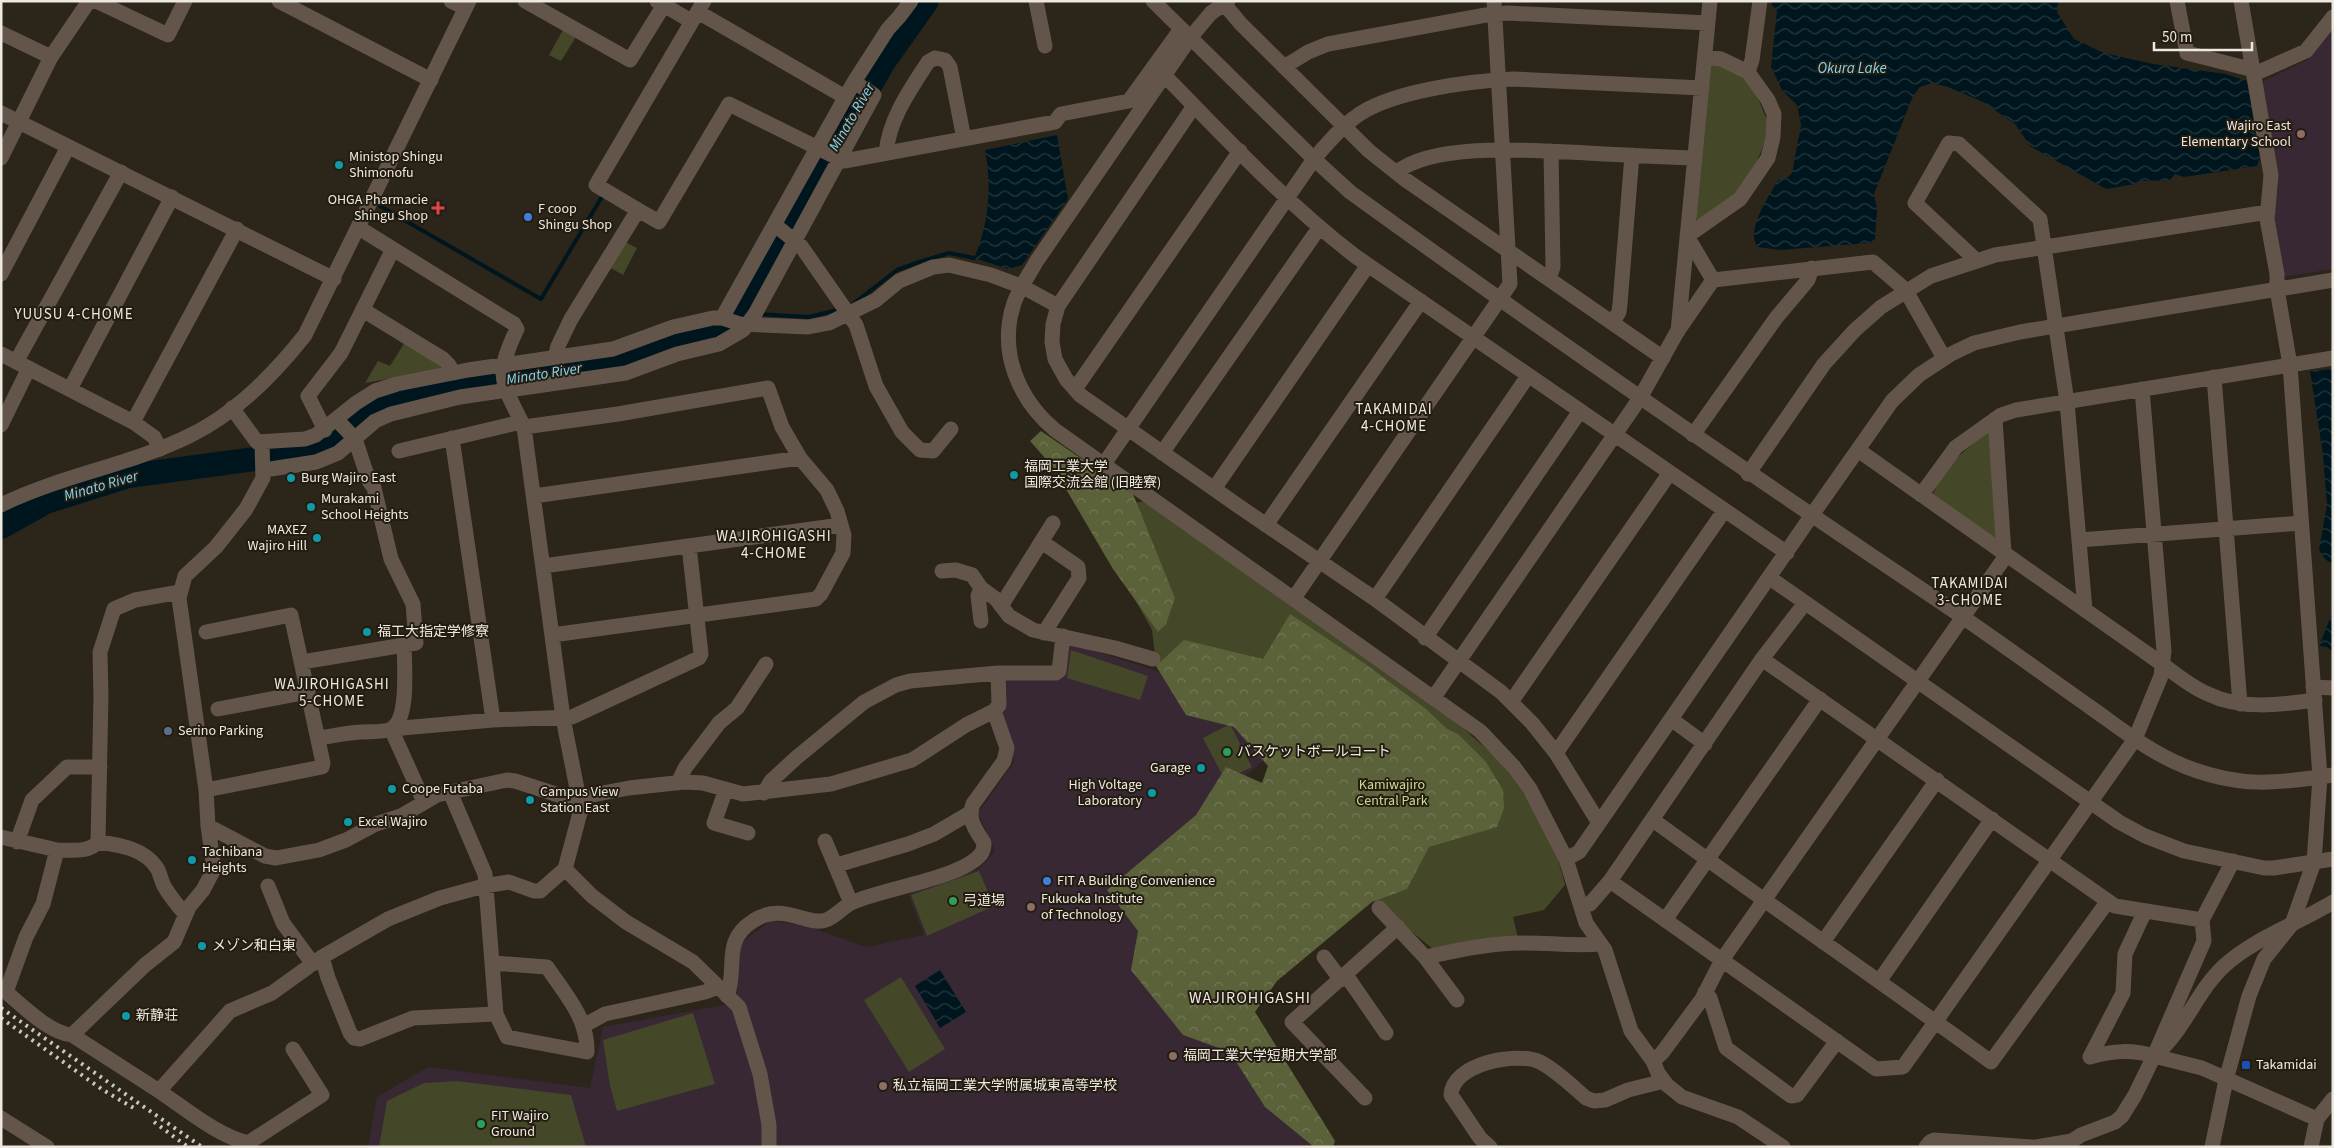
<svg xmlns="http://www.w3.org/2000/svg" width="2334" height="1148" font-family="'Source Sans 3','Noto Sans JP',sans-serif">
	<defs>
		<pattern id="forest-crowns" width="20" height="18" patternUnits="userSpaceOnUse" patternTransform="scale(1.25)"><rect width="20" height="18" fill="#5b6139"/><path d="M2 6a3 3 0 1 1 6 0M12 15a3 3 0 1 1 6 0" fill="none" stroke="#737855"/></pattern>
		<pattern id="water-waves" width="16" height="10" patternUnits="userSpaceOnUse" patternTransform="scale(1.25)"><rect width="16" height="10" fill="#00161e"/><path d="M0 5q4-4 8 0t8 0" fill="none" stroke="#26383e"/></pattern>
	</defs>
	<rect width="100%" height="100%" fill="#2c2519"/>
	<path fill="#372834" d="M 2333,27 L 2333,269 L 2283,277 L 2273,218 L 2278,186 L 2260,83 L 2309,59 Z
		M 1070,643 L 1163,673 L 1225,712 L 1270,755 L 1129,877 L 1322,1147 L 368,1147 L 377,1097 L 428,1067 L 590,1088 L 603,1027 L 724,1005 L 737,994 L 736,947 L 771,920 L 806,926 L 866,947 L 924,935 L 908,894 L 979,869 L 995,851 L 978,813 L 1014,762 L 1001,720 L 1005,677 L 1064,678 Z"/>
	<path fill="#444828" d="M 563,30 L 576,37 L 561,61 L 549,55 Z
		M 1710,63 C 1738,69 1752,80 1762,108 C 1763,112 1767,118 1767,122 C 1768,144 1751,176 1737,192 C 1728,203 1712,212 1700,220 L 1693,218 Z
		M 623,241 L 637,248 L 623,275 L 609,267 Z
		M 405,342 L 443,363 L 439,370 L 365,383 L 378,361 L 390,366 Z
		M 1990,431 L 1998,537 L 1994,540 L 1933,494 C 1946,463 1964,451 1990,431 Z
		M 1148,501 L 1454,720 L 1501,762 L 1535,809 L 1558,859 L 1565,885 L 1544,910 L 1513,917 L 1518,938 L 1433,949 L 1299,840 L 1270,755 L 1225,711 L 1164,673 L 1155,655 L 1152,630 L 1084,508 Z
		M 1071,650 L 1148,676 L 1140,700 L 1067,678 Z
		M 1230,724 L 1252,767 L 1225,780 L 1203,738 Z
		M 979,871 L 994,906 L 927,936 L 911,895 Z
		M 901,977 L 945,1049 L 909,1072 L 864,1000 Z
		M 693,1013 L 715,1084 L 617,1111 L 610,1086 L 603,1040 Z
		M 457,1081 L 571,1095 L 586,1147 L 379,1147 L 387,1101 L 424,1083 Z"/>
	<path fill="url(#forest-crowns)" d="M 1041,431 L 1133,494 L 1175,598 L 1166,624 L 1158,632 L 1113,569 L 1053,467 L 1030,441 Z
		M 1290,614 L 1364,663 L 1426,709 L 1447,729 L 1458,734 L 1486,762 L 1503,790 L 1504,808 L 1497,827 L 1429,847 L 1407,889 L 1372,902 L 1277,981 L 1255,1012 L 1335,1141 L 1333,1147 L 1314,1147 L 1265,1107 L 1230,1052 L 1183,1035 L 1131,970 L 1138,931 L 1107,890 L 1196,815 L 1226,767 L 1262,783 L 1268,766 L 1234,727 L 1186,715 L 1156,666 L 1184,640 L 1263,659 Z"/>
	<path fill="url(#water-waves)" d="M 1772,1 L 2058,1 L 2057,12 L 2074,39 L 2104,53 L 2153,64 L 2226,74 L 2247,81 L 2260,158 L 2257,166 L 2184,177 L 2175,174 L 2170,180 L 2142,181 L 2135,184 L 2106,189 L 2030,146 L 2015,124 L 1983,102 L 1948,87 L 1932,83 L 1920,87 L 1913,96 L 1874,194 L 1877,210 L 1875,239 L 1869,243 L 1780,250 L 1757,247 C 1746,228 1769,197 1778,180 L 1787,178 L 1792,173 L 1801,125 L 1797,105 L 1782,90 L 1771,67 L 1777,11 L 1772,5 Z
		M 1057,135 L 1068,199 L 1022,265 L 1008,269 L 974,258 C 989,225 992,185 985,150 Z
		M 2333,369 L 2333,564 L 2326,560 L 2319,550 L 2327,505 L 2323,455 L 2310,371 Z
		M 2333,611 L 2333,652 L 2327,647 L 2319,646 Z
		M 940,970 L 966,1012 L 940,1028 L 915,986 Z"/>
	<g fill="none" stroke-linecap="round" stroke-linejoin="round">
		<path stroke="#00161e" stroke-width="4" d="M 924,7 L 932,1
			M 380,206 L 541,299 L 603,195
			M 853,304 L 897,270 L 919,262 L 949,253 L 974,258
			M 745,306 L 753,311
			M 759,314 L 809,317 L 841,309"/>
		<path stroke="#00161e" stroke-width="24" d="M 1,527 L 46,502 L 128,476 L 322,450 L 384,404 L 461,386 L 623,362 L 675,344 L 723,331 L 745,306 L 883,63 L 927,1"/>
		<path stroke="#64554a" stroke-width="15" d="M 96,1 L 168,35 L 185,1
			M 279,1 L 431,80
			M 451,1 L 465,8
			M 525,1 L 630,60 L 664,5
			M 657,1 L 691,21
			M 1036,1 L 1045,46
			M 1228,1 L 1211,13 L 1190,38 L 1036,262 C 1029,275 1019,289 1014,303 C 998,351 1018,399 1055,430 L 1480,731 L 1514,767 L 1530,789 L 1566,859 L 1586,923 L 1605,950 L 1631,1031 L 1653,1061 L 1658,1073 L 1667,1085 L 1682,1097 L 1738,1117 L 1783,1147
			M 2177,1 L 2187,53 L 2254,70 L 2261,71 L 2306,51 L 2333,17
			M 2241,1 L 2271,175 L 2267,219 L 2277,274 L 2277,289
			M 1224,4 L 1241,24 L 1369,151 L 1403,178 L 1663,358
			M 698,12 L 845,97
			M 1,33 L 51,57
			M 1706,57 L 1721,59 L 1748,72 L 1768,100 L 1774,114 L 1773,137 L 1768,158 L 1740,199 L 1687,236 L 1713,280
			M 1284,67 L 1308,52 L 1328,44 L 1486,15 L 1508,13 L 1708,23
			M 1748,72 L 1752,60 L 1760,1
			M 1164,75 C 1226,138 1285,202 1355,256 L 1787,553
			M 1194,106 L 1058,306 L 1053,324 L 1052,342 L 1055,359 L 1066,379 L 1080,395 L 1237,505 L 1375,599 L 1501,692 L 1532,723 L 1556,753 L 1599,823
			M 886,153 C 889,119 910,90 928,62 L 935,58 L 945,60 L 950,67 L 964,139
			M 1,158 L 51,57 L 89,1
			M 1397,172 C 1436,141 1539,151 1587,153 C 1623,155 1659,157 1694,158
			M 638,210 L 659,222 L 729,104 L 844,161 L 1055,122 L 1061,114 L 1129,101 L 1181,29
			M 775,225 L 801,246 L 856,325 L 876,386 L 902,432 L 920,450 L 933,451 L 951,429
			M 1977,261 L 1915,203 L 1949,143 L 1959,144 L 2040,219 L 2067,402 L 2085,610
			M 1,274 L 68,147
			M 1549,279 L 1553,267 L 1551,151
			M 363,310 L 443,359 L 449,365 L 453,373
			M 722,318 L 854,82 L 888,29 L 899,17 L 911,1
			M 1612,323 L 1619,312 L 1620,304 L 1632,155
			M 1678,331 L 1710,1
			M 1,354 L 133,422 L 154,437 L 160,449
			M 555,357 L 558,346 L 571,319 L 638,210 L 596,185 L 704,1
			M 16,362 L 121,172
			M 2214,377 L 2240,704
			M 70,389 L 172,197
			M 1075,389 L 1240,151
			M 232,408 L 257,442 L 305,439 L 316,435 L 356,403 L 375,391 L 397,384 L 468,370 L 613,349 L 673,327 L 713,318 L 722,318 L 740,324 L 808,327 L 829,323 L 876,300 L 899,281 L 933,267 L 949,265 L 991,275 L 1023,287 L 1058,306
			M 1995,419 L 2004,553
			M 133,422 L 237,229
			M 1,425 L 29,368
			M 524,427 L 618,414 L 768,388 L 782,427 L 800,458 L 827,490 L 837,511 L 844,535 L 843,553 L 821,594 L 816,599 L 552,635
			M 325,430 L 308,396 L 341,353 L 393,249
			M 1693,435 L 1776,318 L 1808,280 L 1812,268
			M 452,438 L 493,720
			M 1858,450 L 2004,553
			M 399,451 L 521,422
			M 1162,453 L 1319,228
			M 1104,464 L 1314,159 C 1326,145 1338,130 1354,118 C 1388,91 1470,81 1513,79 L 1702,88
			M 264,470 L 316,462 L 338,453 L 375,421 L 391,414 L 460,397 L 626,373 L 677,354 L 719,344 L 743,330 L 755,314 L 874,95 L 854,82
			M 1748,474 L 1824,364 L 1855,330 L 1881,307 L 1931,276 L 1995,255 L 2268,212
			M 1214,489 L 1368,265
			M 1921,495 L 1956,447 L 2001,415 L 2016,410 L 2333,358
			M 534,496 L 800,458
			M 1266,525 L 1421,301
			M 2079,540 L 2301,523
			M 1042,542 L 1078,567 L 1079,578 L 1044,633
			M 543,566 L 841,525
			M 942,571 L 956,570 L 972,575 L 981,588 L 996,599 L 1009,616 L 1033,630 L 1115,648 L 1153,659
			M 1770,578 L 2119,822 L 2145,836 L 2184,851 L 2264,868 L 2274,868 L 2333,859
			M 1294,598 L 1510,284 L 1494,1
			M 1375,599 L 1528,376
			M 1001,606 L 1053,523
			M 981,621 L 978,596 L 981,588
			M 206,632 L 291,615 L 323,763 L 322,767 L 206,790
			M 1425,638 L 1580,411
			M 1762,659 L 2115,906 L 2202,920 L 2233,861
			M 302,662 L 416,643 L 413,604 L 391,559 L 374,488 L 369,481 L 355,439 L 337,420
			M 2162,664 C 2177,675 2191,687 2208,694 C 2241,710 2279,705 2315,700
			M 2313,687 L 2333,688
			M 1434,697 L 1640,398 L 1677,332 L 1713,280 L 1873,262 L 1901,286 L 1910,298 L 1944,358
			M 1511,702 L 1669,474
			M 218,709 L 308,692
			M 1671,719 L 1705,744
			M 318,738 C 332,736 346,733 360,732 C 370,731 382,733 391,729 C 410,720 404,663 404,644
			M 2135,739 L 2161,676 L 2164,651 L 2142,389
			M 1556,753 L 1724,511
			M 678,783 L 685,768 L 719,723 L 737,708 L 766,664
			M 726,789 L 714,823 L 748,833
			M 450,792 L 485,874 L 496,1014 L 507,1037 L 587,1052 C 588,1018 565,994 547,967 L 493,963
			M 764,793 L 771,781 L 796,758 L 864,702 L 896,685 L 910,681 L 998,673 L 1056,673 L 1059,671 L 1063,636
			M 424,802 L 391,729 L 493,720 L 572,717 L 699,658 L 701,654 L 689,546
			M 1653,820 C 1765,902 1879,980 1991,1062 L 2108,901
			M 208,826 L 265,856 L 276,858 L 319,850 L 346,840 L 376,824 L 401,816 L 437,795 L 507,780 L 515,781 L 571,799 L 629,788 L 684,782 L 703,783 L 743,794 L 831,784 L 912,760 L 966,725 L 994,711
			M 1,837 L 57,850
			M 825,841 L 851,903
			M 17,842 L 32,800 L 67,767 L 100,767
			M 98,842 C 119,845 144,848 157,868 C 160,873 161,880 164,886 C 170,896 177,905 185,914
			M 1566,859 L 1579,852 L 1812,515
			M 837,865 L 908,844 L 934,834 L 970,813
			M 565,869 L 592,896 L 626,922 L 693,962 L 739,1007 L 760,1074 L 769,1125 L 769,1147
			M 1610,881 L 1876,1069 L 1903,1067 L 1936,1021
			M 268,886 L 283,923 L 313,964
			M 1580,904 L 1590,904 L 1610,881 L 1762,659 L 1805,603
			M 1379,908 L 1425,957 C 1450,952 1475,946 1501,944 C 1534,940 1567,947 1600,944
			M 2145,911 L 2125,954 L 2123,993 L 2090,1057 C 2112,1051 2131,1049 2154,1056 C 2184,1032 2196,992 2224,966 C 2253,939 2299,923 2333,902
			M 1665,920 L 1820,699
			M 1823,942 L 1937,780
			M 322,957 L 328,978 L 350,1033 L 354,1038 L 360,1039 L 413,1018 L 496,1014
			M 1324,957 L 1341,980
			M 1425,957 L 1457,1000
			M 1346,975 L 1386,1033
			M 1880,980 L 1992,819
			M 1,988 C 20,1003 48,1033 72,1035 L 145,965 L 174,942 L 189,907 L 203,890 L 214,869 L 208,826 L 206,790 L 179,598 L 185,576 L 216,547 L 246,509 L 263,478 L 262,443
			M 6,992 L 26,937 L 43,904 L 57,850 C 70,850 89,853 98,842 L 101,696 L 100,652 L 114,609 L 135,600 L 180,592
			M 1705,992 L 1710,998 L 1726,1048 L 1791,1096 L 1797,1095 L 1837,1041
			M 727,996 C 738,969 721,941 753,921 C 783,901 807,927 826,920 C 835,917 842,908 851,903 C 882,888 961,879 981,854 C 983,851 984,847 984,843 C 976,830 967,820 973,804 L 1004,761 L 1007,748 L 994,711 L 999,705 L 998,673
			M 583,1026 L 605,1014 L 705,992 L 718,987
			M 72,1035 L 159,1091 L 230,1011 L 272,993 L 322,957 L 388,919 L 440,898 L 484,886 L 509,882 L 534,891 L 540,891 L 565,869 L 581,809 L 563,718 L 524,427 C 502,382 494,377 517,329 L 514,324 L 359,228
			M 2154,1056 L 2202,1068 L 2317,1119
			M 1653,1061 L 1662,1053 L 1702,999 L 1722,960
			M 159,1091 C 186,1109 216,1135 248,1143 L 322,1095 L 293,1049
			M 1365,1098 L 1292,1022 L 1398,927
			M 1,1118 L 47,1147
			M 1490,1147 L 1480,1138 L 1451,1095 C 1452,1064 1516,1051 1540,1062 C 1556,1070 1572,1086 1586,1098 L 1594,1101 L 1605,1100 L 1628,1090 L 1664,1081
			M 1926,1147 L 1930,1142 L 1934,1140 L 2032,1147
			M 2036,1147 L 2072,1141 L 2081,1135 L 2115,1122 L 2122,1116 L 2135,1095 L 2154,1056 L 2204,941 L 2202,920
			M 2311,1147 L 2317,1119 L 2333,1099"/>
		<path stroke="#64554a" stroke-width="15" d="M 1153,1 L 1314,159 L 1350,192 C 1548,335 1748,473 1951,609 C 1998,641 2043,674 2090,707 C 2120,728 2149,752 2184,766 C 2239,788 2275,784 2333,775
			M 1,113 L 334,279
			M 1,505 C 62,475 131,465 191,435 C 236,413 275,373 305,335 L 469,1
			M 1812,515 L 1892,401 L 1919,375 L 1951,354 L 1974,343 L 2020,332 L 2333,280
			M 1722,960 L 2003,560 L 2004,553 L 2162,664
			M 1936,1021 L 2135,739
			M 2212,1147 L 2226,1080 L 2249,996 L 2264,959 L 2292,924 L 2314,862 L 2320,777 L 2290,365 L 2277,289"/>
		<path stroke="#ccc7be" stroke-width="4" stroke-dasharray="2.5 5" stroke-linecap="butt" d="M 1,1008 L 202,1147
			M 1,1018 L 103,1090 L 137,1110
			M 154,1122 L 188,1147"/>
	</g>
	<g fill="#8d6e63" stroke="#231c10" stroke-width="2">
		<circle cx="2301" cy="134" r="5"/>
		<circle cx="1031" cy="907" r="5"/>
		<circle cx="1173" cy="1056" r="5"/>
		<circle cx="883" cy="1086" r="5"/>
	</g>
	<g fill="#0f9aa8" stroke="#231c10" stroke-width="2">
		<circle cx="339" cy="165" r="5"/>
		<circle cx="1014" cy="475" r="5"/>
		<circle cx="291" cy="478" r="5"/>
		<circle cx="311" cy="507" r="5"/>
		<circle cx="317" cy="538" r="5"/>
		<circle cx="367" cy="632" r="5"/>
		<circle cx="1201" cy="768" r="5"/>
		<circle cx="392" cy="789" r="5"/>
		<circle cx="1152" cy="793" r="5"/>
		<circle cx="530" cy="800" r="5"/>
		<circle cx="348" cy="822" r="5"/>
		<circle cx="192" cy="860" r="5"/>
		<circle cx="202" cy="946" r="5"/>
		<circle cx="126" cy="1016" r="5"/>
	</g>
	<path fill="#e0444e" stroke="#231c10" stroke-width="2" d="M435.5 200.5h5v5h5v5h-5v5h-5v-5h-5v-5h5z"/>
	<g fill="#3f7fe0" stroke="#231c10" stroke-width="2">
		<circle cx="528" cy="217" r="5"/>
		<circle cx="1047" cy="881" r="5"/>
	</g>
	<circle fill="#5c6f8a" stroke="#231c10" stroke-width="2" cx="168" cy="731" r="5"/>
	<g fill="#2e9e5b" stroke="#231c10" stroke-width="2">
		<circle cx="1227" cy="752" r="5"/>
		<circle cx="953" cy="901" r="5"/>
		<circle cx="481" cy="1124" r="5"/>
	</g>
	<rect fill="#1a4fb4" stroke="#231c10" stroke-width="2" x="2241" y="1060" width="10" height="10" rx="2.5"/>
	<g text-anchor="middle" dominant-baseline="central" stroke-width="4" stroke-linejoin="round" paint-order="stroke">
		<g font-size="14" fill="#ede8e0" stroke="#231c10" text-anchor="start">
			<text x="2291" y="126" text-anchor="end">Wajiro East<tspan x="2291" dy="16">Elementary School</tspan></text>
			<text x="349" y="157">Ministop Shingu<tspan x="349" dy="16">Shimonofu</tspan></text>
			<text x="428" y="200" text-anchor="end">OHGA Pharmacie<tspan x="428" dy="16">Shingu Shop</tspan></text>
			<text x="538" y="209">F coop<tspan x="538" dy="16">Shingu Shop</tspan></text>
			<text x="1024" y="467">福岡工業大学<tspan x="1024" dy="16">国際交流会館 (旧睦寮)</tspan></text>
			<text x="301" y="478">Burg Wajiro East</text>
			<text x="321" y="499">Murakami<tspan x="321" dy="16">School Heights</tspan></text>
			<text x="307" y="530" text-anchor="end">MAXEZ<tspan x="307" dy="16">Wajiro Hill</tspan></text>
			<text x="377" y="632">福工大指定学修寮</text>
			<text x="178" y="731">Serino Parking</text>
			<text x="1237" y="752">バスケットボールコート</text>
			<text x="1191" y="768" text-anchor="end">Garage</text>
			<text x="1142" y="785" text-anchor="end">High Voltage<tspan x="1142" dy="16">Laboratory</tspan></text>
			<text x="402" y="789">Coope Futaba</text>
			<text x="540" y="792">Campus View<tspan x="540" dy="16">Station East</tspan></text>
			<text x="358" y="822">Excel Wajiro</text>
			<text x="202" y="852">Tachibana<tspan x="202" dy="16">Heights</tspan></text>
			<text x="1057" y="881">FIT A Building Convenience</text>
			<text x="1041" y="899">Fukuoka Institute<tspan x="1041" dy="16">of Technology</tspan></text>
			<text x="963" y="901">弓道場</text>
			<text x="212" y="946">メゾン和白東</text>
			<text x="136" y="1016">新静荘</text>
			<text x="1183" y="1056">福岡工業大学短期大学部</text>
			<text x="2256" y="1065">Takamidai</text>
			<text x="893" y="1086">私立福岡工業大学附属城東高等学校</text>
			<text x="491" y="1116">FIT Wajiro<tspan x="491" dy="16">Ground</tspan></text>
		</g>
		<g font-size="14" fill="#ced793" stroke="#231c10">
			<text x="1392" y="785">Kamiwajiro<tspan x="1392" dy="16">Central Park</tspan></text>
		</g>
		<g font-size="15" font-style="italic" fill="#84d5f2" stroke="#231c10">
			<text x="1852" y="68">Okura Lake</text>
			<text transform="translate(852 117) rotate(-60)">Minato River</text>
			<text transform="translate(544 374) rotate(-9)">Minato River</text>
			<text transform="translate(101 486) rotate(-16)">Minato River</text>
		</g>
		<g font-size="15" letter-spacing="1" fill="#ede8e0" stroke="#231c10">
			<text x="74" y="314">YUUSU 4-CHOME</text>
			<text x="1394" y="409">TAKAMIDAI<tspan x="1394" dy="17">4-CHOME</tspan></text>
			<text x="774" y="536">WAJIROHIGASHI<tspan x="774" dy="17">4-CHOME</tspan></text>
			<text x="1970" y="583">TAKAMIDAI<tspan x="1970" dy="17">3-CHOME</tspan></text>
			<text x="332" y="684">WAJIROHIGASHI<tspan x="332" dy="17">5-CHOME</tspan></text>
		</g>
		<g font-size="16" letter-spacing="1" fill="#ede8e0" stroke="#231c10">
			<text x="1250" y="998">WAJIROHIGASHI</text>
		</g>
	</g>
	<rect width="2334" height="1148" fill="none" stroke="#ede8e0" stroke-width="5"/>
	<path d="M2154 42v8h98v-8" fill="none" stroke="#ede8e0" stroke-width="2.5"/>
	<text x="2162" y="42" font-size="15" fill="#ede8e0" stroke="#231c10" stroke-width="4" paint-order="stroke">50 m</text>
</svg>
